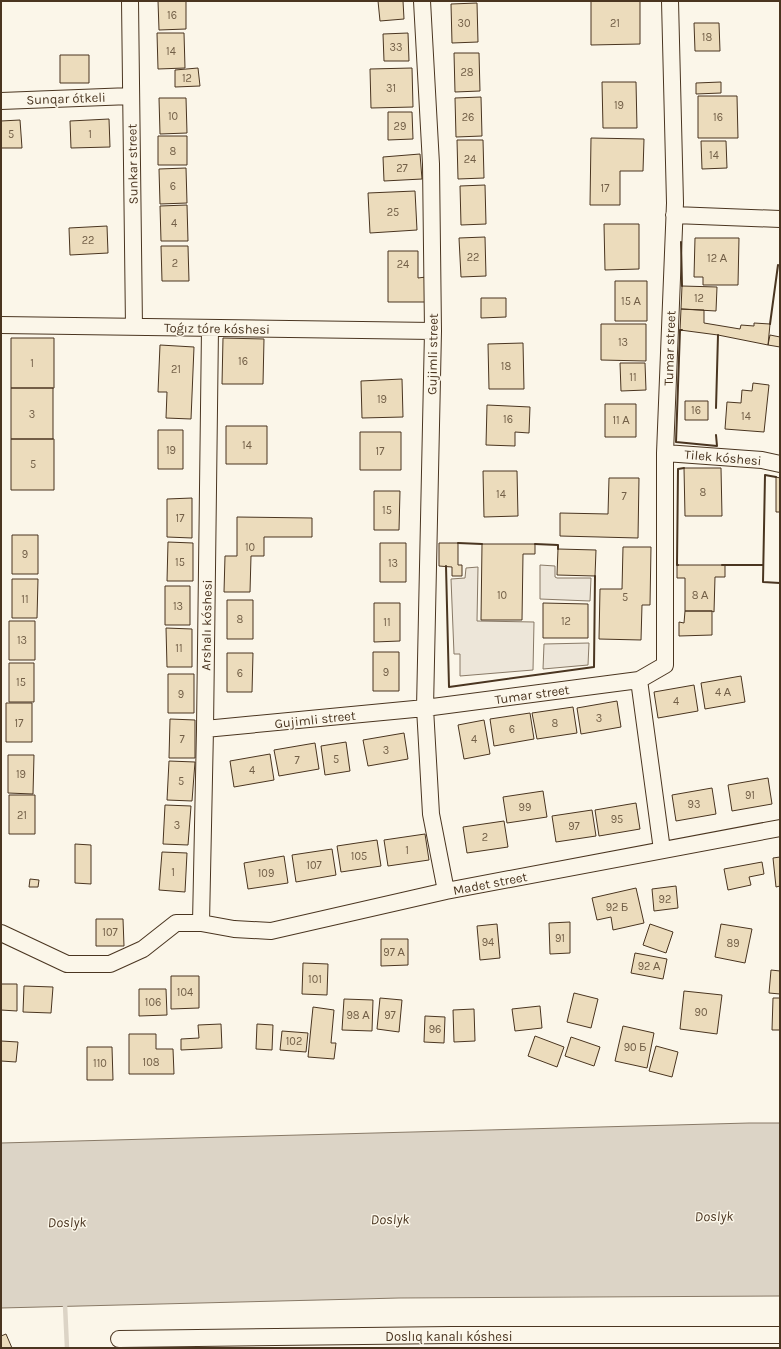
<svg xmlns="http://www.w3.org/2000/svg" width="781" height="1349" font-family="Karla,sans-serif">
<rect width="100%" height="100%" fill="#fbf6e9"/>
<path fill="#ede6d9" stroke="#887966" d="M540 565 555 566V577L557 578H591L590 601 540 599Z
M478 567 477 621 534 622 533 670 460 676V654H454L451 579 465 578 466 568Z
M589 643 588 665 543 669 544 644Z"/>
<path fill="#dcd4c6" stroke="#887966" d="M749 1123H780V1296L399 1298 1 1308V1143Z"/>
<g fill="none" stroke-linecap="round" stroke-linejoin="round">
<path stroke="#dcd4c6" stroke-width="4.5" d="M65 1305 67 1348"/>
</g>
<path fill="#ecdcbc" stroke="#4a3520" d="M158 1H186V29L159 30Z
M378 1H403L404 19 380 21Z
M591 1H640V44L591 45Z
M477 3 478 42 452 43 451 4Z
M694 23H719L720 51H695Z
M157 33H184L185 68 158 69Z
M408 33 409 61H384L383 34Z
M454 53H479L480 91 455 92Z
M60 55H89V83H60Z
M198 68 200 86 175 87V70Z
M412 68 413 107 371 108 370 69Z
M602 82H636L637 128H603Z
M721 82V93L696 94V83Z
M698 96H737L738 138H698Z
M481 97 482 136 456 137 455 98Z
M159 98H186L187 133 160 134Z
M388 112H412L413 139 388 140Z
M109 119 110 147 71 148 70 121Z
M20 120 22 148H1V121Z
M158 136H187V165H158Z
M591 138 644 139 643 171H620V205H590Z
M457 140H483L484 178 458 179Z
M701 141H726L727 168 702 169Z
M420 154 422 179 384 181 383 157Z
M186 168 187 203 160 204 159 169Z
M485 185 486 224 461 225 460 186Z
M415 191 417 230 370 233 368 193Z
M187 205 188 241H161L160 206Z
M604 224H639V269L605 270Z
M107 226 108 253 70 255 69 228Z
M485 237 486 276 461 277 459 238Z
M695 238H739L738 285H703V277H694Z
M161 246H188L189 281H162Z
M388 251H418V278L426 277V302H388Z
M615 281H647V321H615Z
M682 286 717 287 716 311 681 309Z
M481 298H506V317L481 318Z
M681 309 704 310V323L740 329 741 325 754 326V323L770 324 768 345 718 335 680 330Z
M601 324H646V361L601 360Z
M770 335 780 337V347L768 345Z
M11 338H54V388H11Z
M223 338 264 339 263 384H222Z
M523 343 524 389H489L488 344Z
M160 345 194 347 191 419 166 418 167 392H158Z
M620 363H645L646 390 621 391Z
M402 379 403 417 362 418 361 381Z
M753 383 769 385 764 432 725 429 727 402 741 403 742 390 752 391Z
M11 388H53V439H11Z
M685 401H708V420H685Z
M605 404H636V437H605Z
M487 405 530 407 529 433 515 432V446L486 445Z
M226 426H267V464H226Z
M158 430H183V469H158Z
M360 432H401V470H360Z
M11 439H54V490H11Z
M684 468H721L722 516H685Z
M483 471H517L518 516 484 517Z
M776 477 780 478V512H776Z
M609 478H639L638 538 560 536V513L608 514Z
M374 491H400L399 530H374Z
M192 498V538L167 537V499Z
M237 517 312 518V537H264V556H251L250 592H224L225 556H237Z
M12 535H38V574H12Z
M168 542 193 543V581H167Z
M380 543H406V582H380Z
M439 543H458V565H462V576H452V567L439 566Z
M482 544H535V554H523L522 620H481Z
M623 547H651L650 605H642L641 640 599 639 600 589H622Z
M558 549 596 550 595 576 557 575Z
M677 565H725V577H715L714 612 712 611H685V578H677Z
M12 579H38L37 618H12Z
M165 586H190V625H165Z
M227 600H253V639H227Z
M374 603H400V641L374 642Z
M543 603 588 604V638H543Z
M685 611H712V635L679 636V622L684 623Z
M9 621H35V660H9Z
M166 628 192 629V667H167Z
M373 652H399V691H373Z
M227 653H253L252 692H227Z
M9 663H34V702H9Z
M168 674H194V713H168Z
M741 676 745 702 705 709 701 683Z
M694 685 698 711 658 718 654 692Z
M617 701 621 727 581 734 577 708Z
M6 703H32V742H6Z
M573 707 577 733 537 739 532 713Z
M530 713 534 739 494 746 490 719Z
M170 719 195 720V758H169Z
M484 720 490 754 464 759 458 725Z
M404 733 408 759 368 766 363 740Z
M346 742 350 771 325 775 321 746Z
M315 743 319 769 279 776 274 750Z
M270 754 274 780 234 787 230 761Z
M8 755H34L33 794 8 793Z
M169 761 195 762 192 801 167 800Z
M768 778 772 804 732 811 728 785Z
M712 788 716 814 676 821 672 795Z
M543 791 547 817 507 823 503 797Z
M9 795H35V834H9Z
M636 803 640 829 599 836 595 810Z
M165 805 191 806 188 845 163 844Z
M592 810 596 836 556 842 552 816Z
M504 821 508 847 467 853 463 827Z
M425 834 429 860 388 866 384 840Z
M377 840 381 866 341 872 337 846Z
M75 844 91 845V884L75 883Z
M332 849 336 875 296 882 292 855Z
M162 852 187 853 185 892 159 890Z
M284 856 288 883 248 889 244 863Z
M780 857V886L776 887 773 858Z
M762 862 764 874 749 877 751 885 728 890 724 869Z
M30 879 39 880 38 887H29Z
M676 886 678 908 654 911 652 889Z
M636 888 644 923 613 930 611 917 597 920 592 898Z
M96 919H123L124 946H96Z
M570 922V953L550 954 549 923Z
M497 924 500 958 480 960 477 926Z
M650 924 673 932 666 953 643 945Z
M721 924 752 929 745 963 715 957Z
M381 939H408V965L381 966Z
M635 953 667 959 663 979 631 973Z
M303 963 328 964 327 995 302 994Z
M771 970 780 971V994L769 993Z
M171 976H199V1008L171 1009Z
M1 984H17V1011L1 1010Z
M24 986 53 987 51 1013 23 1012Z
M139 989H166L167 1015 139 1016Z
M684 991 722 995 717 1034 680 1029Z
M574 993 598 999 591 1028 567 1022Z
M380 998 402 1000 399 1032 377 1029Z
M773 998H780V1030H772Z
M344 999 373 1000 372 1031 342 1030Z
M540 1006 542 1028 515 1031 512 1009Z
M313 1007 334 1010 331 1043H336L334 1059 308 1057Z
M474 1009 475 1041 454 1042 453 1010Z
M425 1016 445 1017 444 1043 424 1042Z
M221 1024 222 1048 181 1050V1039L199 1038 198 1025Z
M257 1024 273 1025 272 1050 256 1049Z
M623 1026 654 1033 647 1068 615 1061Z
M282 1031 308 1033 306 1052 280 1050Z
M129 1034H156V1049H173L174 1074H129Z
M535 1036 564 1047 557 1067 528 1056Z
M571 1037 600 1047 594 1066 565 1056Z
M1 1041 18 1042 16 1062 1 1061Z
M656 1046 678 1052 672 1077 649 1071Z
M87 1047H112L113 1080H87Z
M6 1334 12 1348H1V1336Z"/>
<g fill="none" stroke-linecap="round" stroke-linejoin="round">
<g stroke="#4a3520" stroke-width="18">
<path id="minor" d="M130 1 134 327
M422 1 431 164 433 331 425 708 431 814 446 891
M1 101 131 96
M674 215 780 219
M1 325 433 331
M665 453 762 460 780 464
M639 680 662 850
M205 729 425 708 639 680 665 665V453L675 203 670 1
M201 923 205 729 210 328
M1 933 67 964H110L143 949 176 923H201L234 929 271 931 446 891 780 828
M119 1339 451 1335H780"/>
</g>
<use href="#minor" stroke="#fbf6e9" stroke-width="16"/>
<path stroke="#4a3520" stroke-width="2" d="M681 242 682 286
M770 324 778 265
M682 330H680L676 442 717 446 716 435
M716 408 718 335
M776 477 765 475 763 582 780 583
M458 543 482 544
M535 544 558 545V549
M678 565H677L678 469 684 468
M722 565H763
M446 566 449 687 594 667 595 576"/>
</g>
<g text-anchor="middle" stroke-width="3" stroke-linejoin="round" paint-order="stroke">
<g font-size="11" fill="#725f47">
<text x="172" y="19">16</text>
<text x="464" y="27">30</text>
<text x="615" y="27">21</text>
<text x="707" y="41">18</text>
<text x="396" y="51">33</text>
<text x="171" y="55">14</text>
<text x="467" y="76">28</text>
<text x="187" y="82">12</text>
<text x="391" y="92">31</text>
<text x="619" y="109">19</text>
<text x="173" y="120">10</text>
<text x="468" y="121">26</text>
<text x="718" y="121">16</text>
<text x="400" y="130">29</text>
<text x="11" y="138">5</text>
<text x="90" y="138">1</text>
<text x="173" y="155">8</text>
<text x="714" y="159">14</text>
<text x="470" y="163">24</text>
<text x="402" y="172">27</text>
<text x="173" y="190">6</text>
<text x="605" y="192">17</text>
<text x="393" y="216">25</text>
<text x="174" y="227">4</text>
<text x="88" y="244">22</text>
<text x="473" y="261">22</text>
<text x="717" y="262">12 А</text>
<text x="175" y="267">2</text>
<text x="403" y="268">24</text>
<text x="699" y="302">12</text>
<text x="631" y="305">15 А</text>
<text x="623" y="346">13</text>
<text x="243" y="365">16</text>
<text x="32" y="367">1</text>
<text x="506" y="370">18</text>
<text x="176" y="373">21</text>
<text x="633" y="381">11</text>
<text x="382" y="403">19</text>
<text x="696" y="414">16</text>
<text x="32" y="418">3</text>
<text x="746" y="420">14</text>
<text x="508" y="423">16</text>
<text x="621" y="424">11 А</text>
<text x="247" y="449">14</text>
<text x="171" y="454">19</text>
<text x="380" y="455">17</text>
<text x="33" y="468">5</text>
<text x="703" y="496">8</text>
<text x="501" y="498">14</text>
<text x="624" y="500">7</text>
<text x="387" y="514">15</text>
<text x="180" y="522">17</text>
<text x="250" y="551">10</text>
<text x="25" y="558">9</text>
<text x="180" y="566">15</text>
<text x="393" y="567">13</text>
<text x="502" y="599">10</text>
<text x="700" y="599">8 А</text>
<text x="625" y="601">5</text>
<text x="25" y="603">11</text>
<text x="178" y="610">13</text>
<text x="240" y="623">8</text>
<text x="566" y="625">12</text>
<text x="387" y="626">11</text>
<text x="22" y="644">13</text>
<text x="179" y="652">11</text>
<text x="386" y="676">9</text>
<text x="240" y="677">6</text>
<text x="21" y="686">15</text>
<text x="723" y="696">4 А</text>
<text x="181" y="698">9</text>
<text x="676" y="705">4</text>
<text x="599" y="722">3</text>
<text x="19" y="727">17</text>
<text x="555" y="727">8</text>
<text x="512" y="733">6</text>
<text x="182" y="743">7</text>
<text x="474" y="743">4</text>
<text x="386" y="754">3</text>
<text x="336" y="763">5</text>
<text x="297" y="764">7</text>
<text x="252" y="774">4</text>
<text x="21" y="778">19</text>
<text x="181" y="785">5</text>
<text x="750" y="799">91</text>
<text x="694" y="808">93</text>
<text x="525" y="811">99</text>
<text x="22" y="819">21</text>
<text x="617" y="823">95</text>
<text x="177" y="829">3</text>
<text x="574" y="830">97</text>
<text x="485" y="841">2</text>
<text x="407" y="854">1</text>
<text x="359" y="860">105</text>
<text x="314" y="869">107</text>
<text x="173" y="876">1</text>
<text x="266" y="877">109</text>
<text x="665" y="903">92</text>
<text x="617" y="911">92 Б</text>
<text x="110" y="936">107</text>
<text x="560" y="942">91</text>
<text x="488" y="946">94</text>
<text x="733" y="947">89</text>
<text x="394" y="956">97 А</text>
<text x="649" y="970">92 А</text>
<text x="315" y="983">101</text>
<text x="185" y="996">104</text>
<text x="153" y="1006">106</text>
<text x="701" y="1016">90</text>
<text x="358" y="1019">98 А</text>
<text x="390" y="1019">97</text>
<text x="435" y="1033">96</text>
<text x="294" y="1045">102</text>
<text x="635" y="1051">90 Б</text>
<text x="151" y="1066">108</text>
<text x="100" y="1067">110</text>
</g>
<g font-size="13" fill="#4a3520" stroke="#fbf6e9">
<text transform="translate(66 98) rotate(-2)" y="5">Sunqar ótkeli</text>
<text transform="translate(132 164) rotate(-91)" y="5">Sunkar street</text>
<text transform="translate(217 328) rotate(1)" y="5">Toǵız tóre kóshesi</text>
<text transform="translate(669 348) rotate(-88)" y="5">Tumar street</text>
<text transform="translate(432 354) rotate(-89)" y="5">Gujimli street</text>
<text transform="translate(723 457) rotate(5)" y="5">Tilek kóshesi</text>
<text transform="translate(206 625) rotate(-89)" y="5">Arshalı kóshesi</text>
<text transform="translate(532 694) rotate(-8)" y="5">Tumar street</text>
<text transform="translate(315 719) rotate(-6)" y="5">Gujimli street</text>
<text transform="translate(490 883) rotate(-11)" y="5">Madet street</text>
<text x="449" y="1341">Doslıq kanalı kóshesi</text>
</g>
<g font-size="14" font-style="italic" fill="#4a3520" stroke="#fbf6e9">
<text transform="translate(714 1216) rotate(-1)" y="5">Doslyk</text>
<text transform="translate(390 1219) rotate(-1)" y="5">Doslyk</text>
<text transform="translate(67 1222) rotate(-1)" y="5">Doslyk</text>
</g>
</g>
<rect width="781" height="1349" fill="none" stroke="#4a3520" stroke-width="4"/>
</svg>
